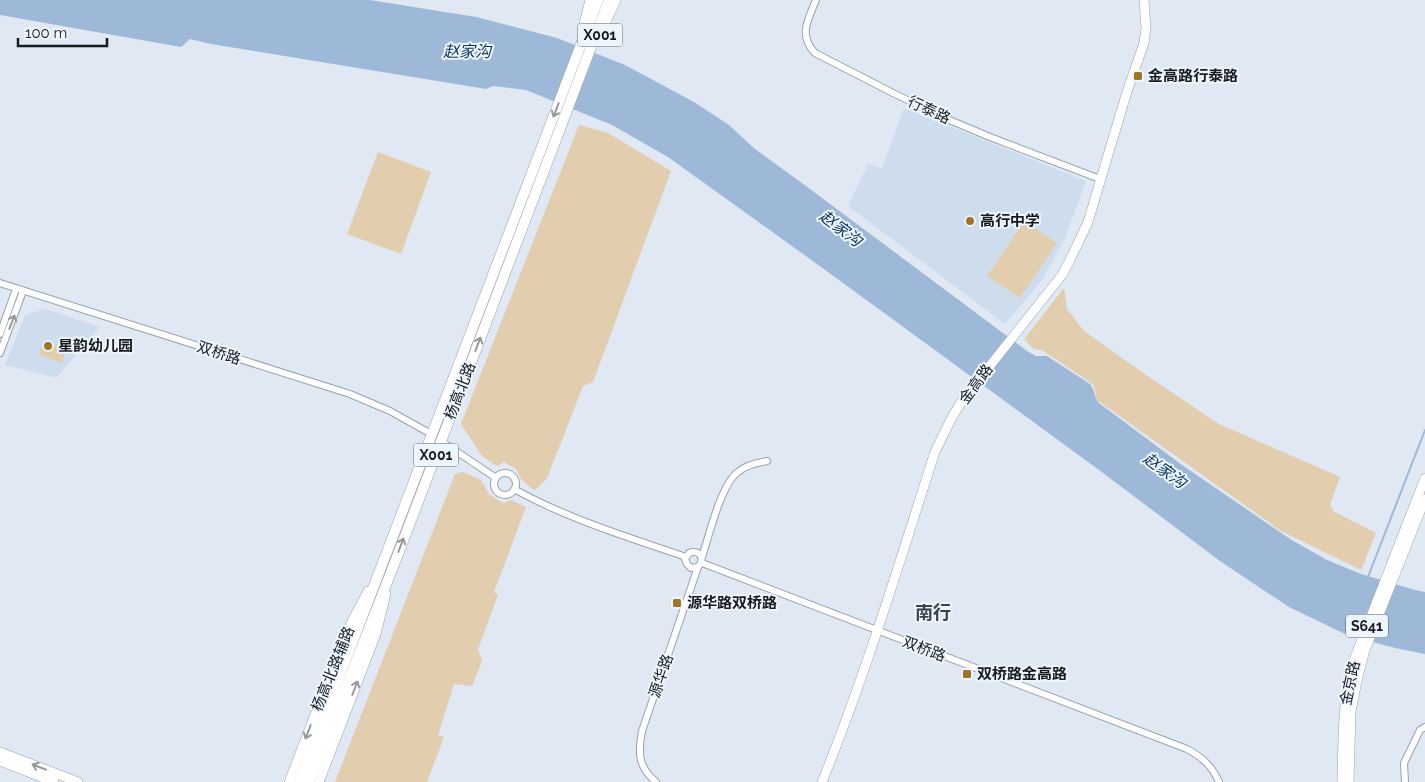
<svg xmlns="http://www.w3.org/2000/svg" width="1425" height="782" font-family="Raleway,'Noto Sans SC',sans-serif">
<rect width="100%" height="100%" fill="#dfe8f3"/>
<path fill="#cedded" d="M904 108 1086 181 1066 236 1043 279 1005 324 848 206 868 164 882 168Z
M45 309 100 327 56 378 5 365 25 315Z"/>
<path fill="#e2cdae" d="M579 125 608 133 671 171 593 382 583 386 547 478 535 490 531 488 521 479 516 469 504 462 497 466 482 456 461 424Z
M378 152 431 172 401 254 347 234Z
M1024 221 1057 243 1020 298 987 276Z
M1064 288 1067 309 1084 331 1149 377 1219 424 1340 477 1330 504 1333 511 1376 533 1361 570 1281 531 1097 400 1094 385 1042 350 1034 349 1024 339Z
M43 342 66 350 62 363 39 355Z
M463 472 481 480 489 494 503 503 511 500 526 507 494 592 498 595 478 649 482 661 472 686 454 684 438 735 444 737 427 782H335L455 474Z"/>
<path fill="#9eb9d7" d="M0 0H370L476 17 557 38 625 65 694 102 729 125 755 149 806 186 1027 351 1036 356H1047L1090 384C1095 390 1094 397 1099 403L1182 465 1290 539 1327 560 1361 574 1415 590 1425 592V654L1395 648 1347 635 1289 607 1220 561 1099 470 828 272 668 157 612 125 526 90 493 86 486 89 211 44 190 39 181 47 0 15Z"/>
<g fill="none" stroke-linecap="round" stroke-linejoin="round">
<path stroke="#9eb9d7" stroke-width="2" d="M1368 577 1425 430"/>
<g stroke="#99a2ac" stroke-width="8">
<path id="minor" d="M816 0C808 20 798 35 815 53L893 93 947 119 990 137 1100 179
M0 283 350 394 390 411 433 435
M0 334 16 289
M0 353 23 291
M441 441 496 478
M494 484a11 11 0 1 1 22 0a11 11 0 1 1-22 0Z
M514 489C568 519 628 537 686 557
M702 557C709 536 721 484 738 472 746 465 757 463 767 461
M702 563 1187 749C1202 757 1212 766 1219 782
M656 782C638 767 638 753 642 731L698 567C706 558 699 549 689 553L685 559 687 564 691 568 698 567
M1405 782 1404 763 1420 730 1425 727"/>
</g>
<g stroke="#99a2ac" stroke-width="10">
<path id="major" d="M582 31 590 0
M599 37 616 0
M0 752 78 782
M0 761 54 782
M289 782 349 627 368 591
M319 782 376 634 386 594
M822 782C866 674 899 563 935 452L952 417 962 401 1062 275 1069 262 1088 222 1126 95 1144 43 1146 28 1144 0
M1342 782C1343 740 1342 700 1354 660L1425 478
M1349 782 1351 711 1358 676 1365 650 1425 499"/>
</g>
<g stroke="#99a2ac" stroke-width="11">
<path id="highway" d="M299 782 598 0
M309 782 402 544 609 0"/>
</g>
<use href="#minor" stroke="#fff" stroke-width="6"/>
<use href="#major" stroke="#fff" stroke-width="9"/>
<use href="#highway" stroke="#fff" stroke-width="10"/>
</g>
<defs><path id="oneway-shaft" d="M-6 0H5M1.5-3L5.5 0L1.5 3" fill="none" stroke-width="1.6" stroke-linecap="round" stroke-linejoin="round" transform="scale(1.25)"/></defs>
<g stroke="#97989a">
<use href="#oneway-shaft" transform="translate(556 110) rotate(111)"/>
<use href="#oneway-shaft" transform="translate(12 322) rotate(-69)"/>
<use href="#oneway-shaft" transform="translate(478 344) rotate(-69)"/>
<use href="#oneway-shaft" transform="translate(401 545) rotate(-69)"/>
<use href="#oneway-shaft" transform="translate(355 688) rotate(-69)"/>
<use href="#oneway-shaft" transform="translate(308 732) rotate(111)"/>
<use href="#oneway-shaft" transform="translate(39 767) rotate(-159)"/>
</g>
<g fill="#a07425" stroke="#edf5fe" stroke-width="2">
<rect x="1133" y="71" width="10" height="10" rx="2.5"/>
<circle cx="970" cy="221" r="5"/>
<circle cx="48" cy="346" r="5"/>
<rect x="672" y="598" width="10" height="10" rx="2.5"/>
<rect x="962" y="669" width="10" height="10" rx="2.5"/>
</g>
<g text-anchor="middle" stroke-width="4" stroke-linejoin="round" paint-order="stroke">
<g fill="#edf5fe" stroke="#575c61" stroke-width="1">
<rect x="577.5" y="23.5" width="45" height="23" rx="4"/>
<rect x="413.5" y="443.5" width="45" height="23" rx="4"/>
<rect x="1346" y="614.5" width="42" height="23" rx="4"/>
</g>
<g font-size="14" font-weight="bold" fill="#171b1e">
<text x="600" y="40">X001</text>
<text x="436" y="460">X001</text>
<text x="1367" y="631">S641</text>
</g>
<g font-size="15" font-weight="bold" fill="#171b1e" stroke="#edf5fe" text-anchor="start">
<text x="1148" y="81">金高路行泰路</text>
<text x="980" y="226">高行中学</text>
<text x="58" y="351">星韵幼儿园</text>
<text x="687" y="608">源华路双桥路</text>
<text x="977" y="679">双桥路金高路</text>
</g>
<g font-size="15" fill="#171b1e" stroke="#edf5fe">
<text transform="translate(929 110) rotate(25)" y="5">行泰路</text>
<text transform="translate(219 353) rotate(18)" y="5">双桥路</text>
<text transform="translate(976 384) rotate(-53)" y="5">金高路</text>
<text transform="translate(460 391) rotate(-69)" y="5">杨高北路</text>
<text transform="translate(924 649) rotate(21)" y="5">双桥路</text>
<text transform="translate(333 669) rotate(-68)" y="5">杨高北路辅路</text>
<text transform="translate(661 676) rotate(-71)" y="5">源华路</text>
<text transform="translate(1350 683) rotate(-78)" y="5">金京路</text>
</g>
<g font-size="16" font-style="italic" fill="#0a3259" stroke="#edf5fe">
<text x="467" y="57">赵家沟</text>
<text transform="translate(841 228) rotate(37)" y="6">赵家沟</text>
<text transform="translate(1165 470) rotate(36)" y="6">赵家沟</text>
</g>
<g font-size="18" font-weight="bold" fill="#3a424a" stroke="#edf5fe">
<text x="933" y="619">南行</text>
</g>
</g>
<path d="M18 38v8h89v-8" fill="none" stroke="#171b1e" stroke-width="2.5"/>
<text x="25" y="38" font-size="15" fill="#171b1e" stroke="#edf5fe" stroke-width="4" paint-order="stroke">100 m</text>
</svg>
